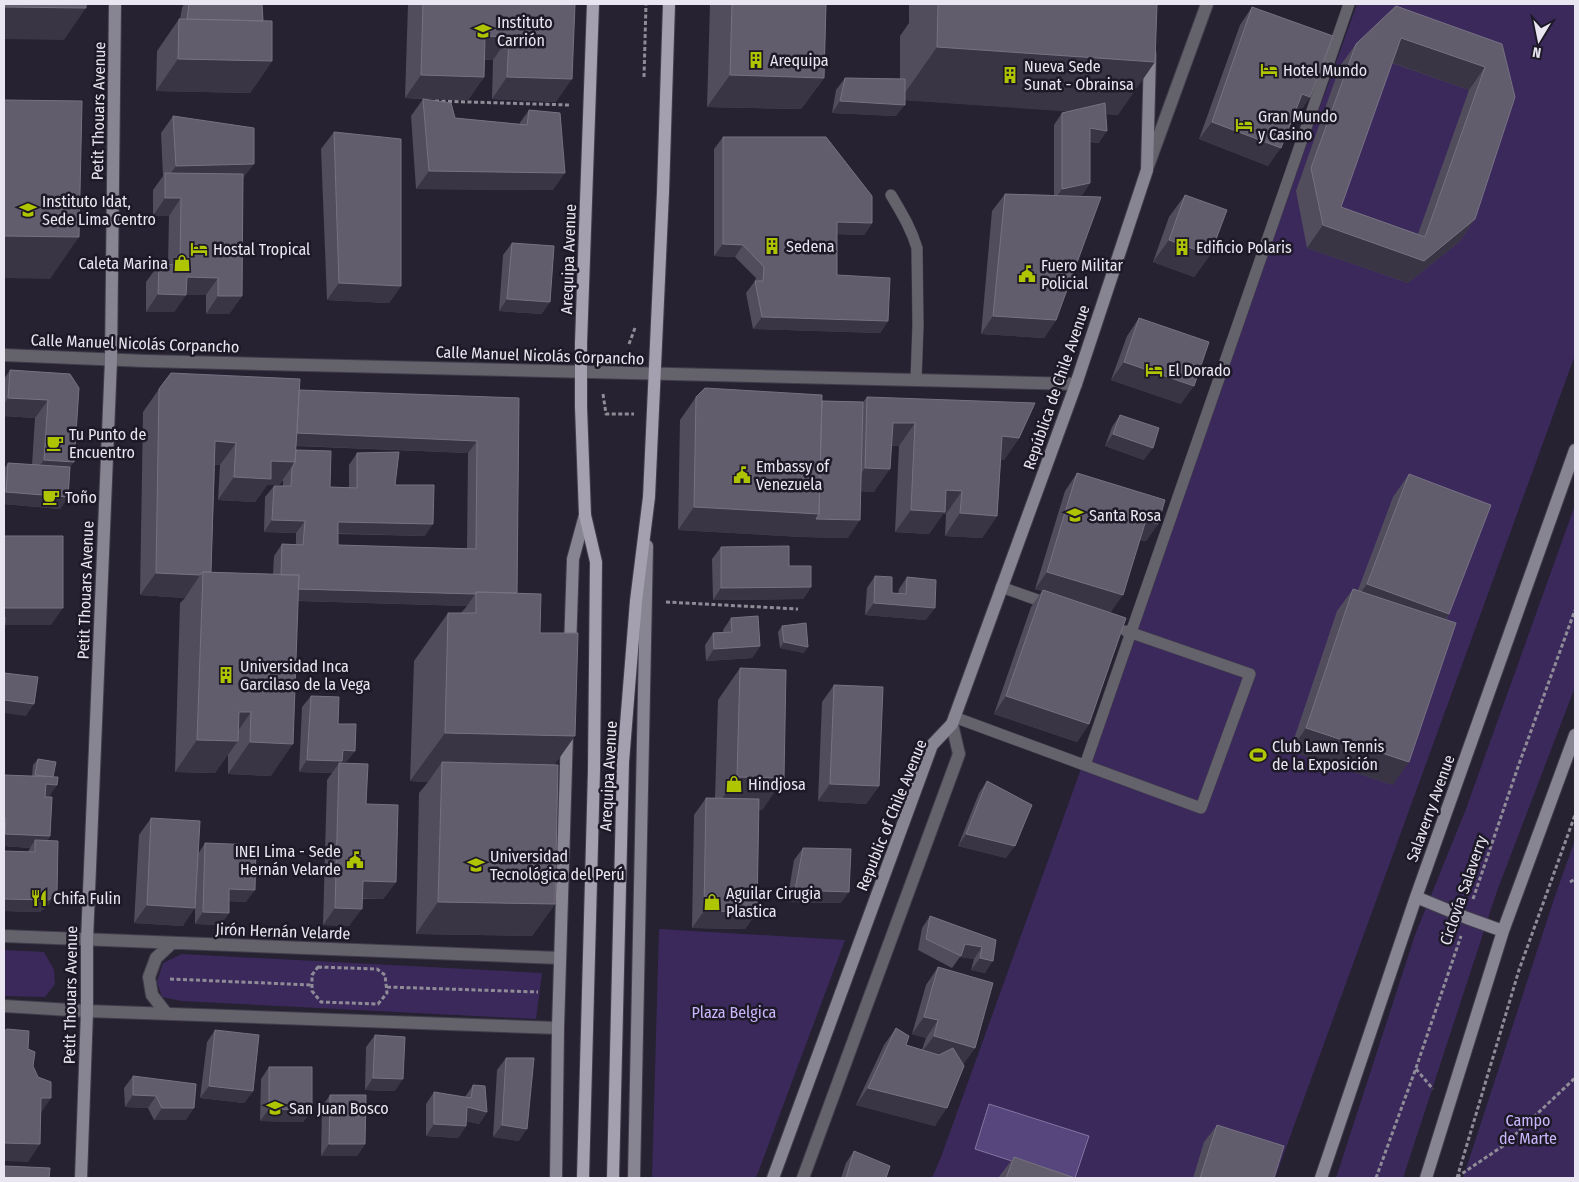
<svg xmlns="http://www.w3.org/2000/svg" width="1579" height="1182" font-family="'Fira Sans Condensed',sans-serif">
<rect width="100%" height="100%" fill="#262231"/>
<path fill="#3b295c" d="M1357 4H1575V355L1275 1178H932L941 1157Z
M1575 505V687L1497 891 1403 1178H1336L1415 935 1466 809Z
M1575 840V1178H1463L1555 896Z
M659 929 845 940 756 1178H652Z
M4 950 44 952 54 970 55 984 45 997 4 996Z
M182 954 542 973 536 1019 181 1001 162 997 157 982 163 963Z"/>
<path fill="#57457e" stroke="#8375a0" d="M989 1104 1089 1136 1075 1178H1064L975 1149Z"/>
<g fill="none" stroke-linecap="round" stroke-linejoin="round">
<g stroke="#413d4c" stroke-width="12">
<path id="service" d="M891 195C901 212 911 228 917 248L918 325 916 380
M1001 587 1049 604
M954 717 1201 808 1250 674 1126 631
M1085 765 1349 4"/>
</g>
<g stroke="#413d4c" stroke-width="14">
<path id="minor" d="M4 355 146 361 1076 384
M4 936 560 958
M4 1006 87 1011 558 1028
M166 1013 152 995 149 977 156 958 172 943"/>
</g>
<g stroke="#413d4c" stroke-width="14">
<path id="tertiary" d="M1148 166 1207 4
M803 1178 959 754 952 724"/>
</g>
<g stroke="#413d4c" stroke-width="14">
<path id="secondary" d="M570 648 573 559 585 515
M1416 897 1467 918 1503 931
M81 1178 87 1011V940L111 360 115 4
M556 1178 558 1028 567 733
M634 1178 647 546
M773 1178 932 745 952 724 1076 384 1147 170 1150 54
M1321 1178 1416 897 1575 450
M1426 1178 1503 931 1575 735"/>
</g>
<g stroke="#413d4c" stroke-width="14">
<path id="primary" d="M583 1178 594 770 596 562 585 515 581 407V343L593 4
M613 1178 623 762 636 601 649 497 663 192 669 4"/>
</g>
<path stroke="#8f8c98" stroke-width="3" stroke-dasharray="4 2.5" stroke-linecap="butt" d="M644 77 646 4
M435 101 569 105
M629 344 635 328
M603 394 606 414H634
M666 602 798 609
M1570 882 1575 879
M1473 899 1519 764 1575 610
M318 967 377 969 385 975 387 993 378 1004 321 1002 312 991V975Z
M170 979 312 985
M387 987 538 992
M1416 1069 1433 1089
M1457 1177 1503 1146 1575 1078
M1376 1178 1416 1068 1461 936
M1457 1178 1519 970 1575 815"/>
<use href="#service" stroke="#64626a" stroke-width="11"/>
<use href="#minor" stroke="#64626a" stroke-width="12"/>
<use href="#tertiary" stroke="#64626a" stroke-width="12"/>
<use href="#secondary" stroke="#888592" stroke-width="12"/>
<use href="#primary" stroke="#a4a0b0" stroke-width="12"/>
</g>
<path fill="#514d5d" fill-rule="evenodd" d="M184 4H262L263 21 272 61 250 93 156 91 157 51 179 19H180L182 8Z
M408 4H575L556 102 492 99 493 60H484V77L468 100 423 99 455 118 519 124 529 110 553 190 416 189 411 116 423 99 405 98Z
M710 4H826L824 78 801 109 707 107Z
M909 4H1157L1118 115 1106 114 1099 143 1090 142V183L1082 195 1077 196 1056 320 1044 338 981 334 992 211 1005 194 1054 195V125L1062 113 1070 111 905 100 896 116 832 113 836 90 845 78 900 79V36L909 23Z
M1252 7 1310 97 1298 115 1294 113 1268 166 1199 139 1240 25Z
M1356 44H1502L1475 219 1459 242 1408 283 1307 248 1296 191 1340 66ZM1392 63 1469 90 1418 234 1341 207Z
M173 116 243 179 242 296 229 314H206V295H186L174 312H146V282L159 264 168 265 169 216H153V190L163 176 161 133Z
M334 132 401 286 389 303 327 300 321 149Z
M723 137 872 223 864 235 837 234V275L888 321 880 333 753 329 746 293 755 281 756 278 735 257 714 256V149Z
M1185 195 1210 255 1194 277 1153 262 1169 217Z
M512 243 542 314 499 311 503 255Z
M1139 318 1181 404 1111 380 1127 336Z
M10 370 70 374V467L68 497 60 509 4 504V469L8 463 32 465 35 418 4 416V379Z
M159 389 299 390 519 398 517 593 540 633 555 764V904L532 936 416 934 419 793 428 782 410 781 414 661 448 613H461L467 606 298 601 271 776 228 774V754L215 773 175 772 180 603 185 598 140 595 143 412ZM296 446 468 453 467 549 338 545V534L425 536 395 485 357 453 349 465V487H330L296 450ZM215 465H220L218 500 255 502 267 485H279L283 480V486H274L265 497 264 532 296 533V544H282L274 556 273 574 211 572Z
M696 397 863 402 867 397 1019 438 1004 460H1001L997 516 982 538 945 536 946 514H943L929 534 895 532 899 446H891L874 492 861 491 848 538 803 537 678 530 680 420Z
M1120 415 1144 460 1105 446 1112 427Z
M1077 473 1158 524 1146 541 1140 540 1111 612 1088 605 1089 724 1077 742 994 714 1031 607 1042 591 1035 589 1065 491Z
M1409 474 1449 614 1446 620 1393 785 1290 751 1337 611 1353 589 1358 590 1393 497Z
M721 547 789 566 811 587 803 599 713 600 712 559Z
M875 576 892 593 898 594 899 589 907 577 926 620 865 615 867 588Z
M731 618 760 646 752 658 706 661 705 645 713 633 723 632V630Z
M782 626 804 653 780 648 778 632Z
M740 668 784 778 762 810H758L757 912 745 929 692 928 694 815 706 798H715L718 700Z
M834 685 879 786 866 804 818 801 822 702Z
M311 696 338 724 355 751 346 762H342L341 763 366 804 396 882 383 899H362L349 926 323 925 327 780 332 773 299 772 302 707Z
M38 759 49 797H45L50 836 47 841 49 904 40 912 4 911V851L28 852 30 848 4 846V775L32 776 33 765Z
M987 781 1006 858 958 846 979 793Z
M151 818 198 854 205 843 246 902 229 901V913L220 925 195 924V896L183 926 134 923 139 835Z
M803 848 841 903 787 902 794 860Z
M930 916 996 940 985 973 971 970 974 959 960 957 952 968 918 950 922 928Z
M938 967 975 1048 963 1064 935 1126 856 1105 884 1045 896 1028 906 1045 922 1050 926 1038 912 1034 926 985Z
M215 1030 253 1091 244 1103 200 1098 207 1042Z
M375 1035 395 1091 365 1090 366 1047Z
M506 1058 519 1141 493 1137 497 1070Z
M269 1067 312 1110 303 1122 260 1121 261 1079Z
M133 1076 186 1120H154L148 1108 125 1107 124 1088Z
M473 1085 487 1112 479 1124 466 1121V1126L458 1138 426 1136V1104L434 1092 465 1097Z
M330 1095 365 1144 357 1156H321L322 1107Z
M1217 1125 1274 1178H1193L1204 1142Z
M854 1151 886 1178H841L846 1163Z
M1014 1157 1075 1178H998Z"/>
<path fill="#393545" d="M4 7 86 8 64 40 4 39Z
M485 36 509 37 493 60 469 59Z
M1401 38 1485 67 1469 90 1385 60Z
M937 47 1155 62 1118 115 900 100Z
M178 59 272 61 250 93 156 91Z
M421 75 484 77 468 100 405 98Z
M730 75 824 78 801 109 707 107Z
M507 77 572 79 556 102 492 99Z
M1302 94 1310 97 1298 115 1289 112Z
M840 101 905 105 896 116 832 113Z
M1212 122 1281 148 1268 166 1199 139Z
M1090 128 1107 131 1099 143 1081 140Z
M254 164 241 181H165L176 166Z
M429 171 565 173 553 190 416 189Z
M1090 183 1082 195 1054 201 1062 189Z
M165 198H181L169 216H153Z
M1475 219 1459 242 1408 283 1307 248 1323 225 1424 261Z
M837 222 872 223 864 235 829 234Z
M4 236 79 237 50 279 4 278Z
M1169 240 1210 255 1194 277 1153 262Z
M723 244 743 245 735 257 714 256Z
M187 277 218 278 206 295H186L174 312H146L158 294Z
M339 283 401 286 389 303 327 300Z
M218 296H242L229 314H206Z
M507 299 550 302 542 314 499 311Z
M993 316 1056 320 1044 338 981 334Z
M762 317 888 321 880 333 753 329Z
M1124 362 1194 386 1181 404 1111 380Z
M8 398 48 400 35 418 4 416V404Z
M893 423H915L899 446 877 445Z
M290 433 477 441 468 453 281 445Z
M1113 434 1153 448 1144 460 1105 446Z
M1002 436 1019 438 1004 460 986 459Z
M215 441 236 443 220 465 200 464Z
M44 460 74 462 62 479 31 477Z
M271 461 295 462 279 485H267L255 502 218 500 234 477Z
M865 468 890 469 874 492 849 491Z
M946 490 962 491 946 514H943L929 534 895 532 911 510Z
M6 492 68 497 60 509 4 504V495Z
M694 507 819 514 860 520 848 538 803 537 678 530Z
M960 513 997 516 982 538 945 536Z
M272 520 305 521 296 533 264 532Z
M1146 520 1158 524 1146 541 1134 538Z
M338 522 433 524 425 536 330 533Z
M1047 572 1123 595 1111 612 1035 589Z
M156 573 200 575 185 598 140 595Z
M1367 584 1449 614 1434 637 1351 606Z
M811 587 803 599 713 600 721 588Z
M280 589 475 594 467 606 271 600Z
M874 603 935 608 926 620 865 615Z
M4 608H63L51 625H4Z
M784 642 808 647 804 653 780 648Z
M760 646 752 658 706 661 714 649Z
M1006 696 1089 724 1077 742 994 714Z
M4 700 34 704 26 716 4 713Z
M239 712H251L231 741H238L215 773 175 772 197 740Z
M1306 728 1409 762 1393 785 1290 751Z
M445 733 575 736 541 784 442 762 428 782 410 781Z
M250 742 293 744 271 776 228 774Z
M343 750 355 751 346 762H342L339 765V763L332 773 299 772 307 760Z
M737 777 784 778 762 810 715 809Z
M46 784 57 785 49 797 37 796Z
M830 784 879 786 866 804 818 801Z
M5 834 50 836 42 848 35 840 30 848 4 846V836Z
M966 834 1015 846 1006 858 958 846Z
M363 881 396 882 383 899 351 898Z
M229 889 255 890 246 902 221 901Z
M795 890 849 892 841 903 787 902Z
M57 892 49 904 40 912 4 911V899Z
M438 902 555 904 532 936 416 934Z
M147 905 195 908 183 926 134 923Z
M335 908 362 909 349 926 323 925Z
M704 911 757 912 745 929 692 928Z
M203 912 229 913 220 925 195 924Z
M965 944 982 947 974 959 960 957Z
M980 958 993 961 985 973 971 970Z
M924 1017 938 1020 926 1038 912 1034Z
M934 1036 975 1048 963 1065 921 1053Z
M373 1078 403 1079 395 1091 365 1090Z
M209 1086 253 1091 244 1103 200 1098Z
M868 1088 947 1108 935 1126 856 1105Z
M133 1095 156 1096 148 1108 125 1107Z
M41 1098H51L39 1116Z
M467 1107 487 1112 479 1124 458 1119Z
M162 1108H194L186 1120H154Z
M269 1109 312 1110 303 1122 260 1121Z
M434 1124 466 1126 458 1138 426 1136Z
M502 1125 527 1129 519 1141 493 1137Z
M4 1143 40 1144 28 1162 4 1161Z
M329 1144H365L357 1156H321Z"/>
<path fill="#625d6d" stroke="#777282" fill-rule="evenodd" d="M4 4H86V8L4 7Z
M189 4H262L263 21 187 19Z
M423 4H575L572 79 507 77 509 37 485 36 484 77 421 75Z
M732 4H826L824 78 730 75Z
M938 4H1157L1155 62 937 47Z
M1396 6 1502 44 1515 97 1475 219 1424 261 1323 225 1311 168 1356 44ZM1401 38 1485 67 1425 237 1341 207Z
M1252 7 1333 36 1310 97 1302 94 1281 148 1212 122Z
M179 19 272 21V61L178 59Z
M845 78 905 79V105L840 101Z
M423 99 451 103 455 118 527 125 529 110 560 113 565 173 429 171Z
M4 100 82 101 79 237 4 236Z
M1105 103 1107 131 1090 128V183L1062 189V113Z
M173 116 254 128V164L176 166Z
M334 132 401 139V286L339 283Z
M723 137H826L872 196V223L837 222V275L890 278 888 321 762 317 755 281H763L764 267 743 245 723 244Z
M165 173 243 174 242 296H218V278L187 277 186 295 158 294 159 264 180 265 181 198H165Z
M1005 194 1101 197 1056 320 993 316Z
M1185 195 1227 210 1210 255 1169 240Z
M512 243 554 246 550 302 507 299Z
M1139 318 1209 342 1194 386 1124 362Z
M10 370 70 374 79 388 74 462 44 460 48 400 8 398Z
M171 373 300 379 295 462 271 461V479L234 477 236 443 215 441 211 572H203L200 575 156 573 159 389Z
M705 388 822 395 819 514 694 507 696 397Z
M299 390 519 398 517 593 476 592 475 594 298 589 299 575H281L282 544 303 545 305 521 272 520 274 486H291L292 468 295 462 296 450 331 451 330 487 357 488V453L399 452 395 485H434L433 524 338 522V545L476 549 477 441 297 433Z
M867 397 1035 403 1019 438 1002 436 997 516 960 513 962 491 946 490 945 512 911 510 915 423H893L890 469 865 468Z
M822 401 863 402 860 520 816 519 819 514Z
M1120 415 1159 428 1153 448 1113 434Z
M8 463 70 467 68 497 6 492Z
M1077 473 1165 500 1158 524 1146 520 1123 595 1047 572Z
M1409 474 1491 505 1449 614 1367 584Z
M4 536H63V608H4Z
M789 546V566H811V587L721 588V547Z
M203 572 299 575 293 744 250 742 251 712H239L238 741 197 740Z
M875 576 892 577V593L906 594 907 577 936 580 935 608 874 603Z
M1353 589 1456 623 1409 762 1306 728Z
M1043 590 1126 618 1089 724 1006 696Z
M476 592 541 594 540 633H578L575 736 445 733 448 613H476Z
M758 616 760 646 714 649 713 633 732 632 731 618Z
M4 617H5L4 639Z
M806 623 808 647 784 642 782 626Z
M740 668 786 670 784 778 737 777Z
M4 673 38 677 34 704 4 700Z
M834 685 883 687 879 786 830 784Z
M311 696 339 697 338 724H356L355 751 343 750 342 761 307 760Z
M38 759 56 762 53 777 35 775Z
M442 762 558 765 555 904 438 902Z
M339 763 368 764 366 804 398 805 396 882 363 881 362 909 335 908Z
M4 775 58 777 57 785 46 784 45 797H52L50 836 5 834 6 818H4Z
M987 781 1032 805 1015 846 966 834Z
M706 798 759 799 757 912 704 911Z
M151 818 200 821 195 908 147 905Z
M35 840 58 841 57 892 49 900 4 899V851L35 852Z
M205 843 256 845 255 890 229 889V913L203 912Z
M803 848 851 849 849 892 795 890Z
M930 916 996 940 993 961 980 958 982 947 965 944 961 956 926 939Z
M938 967 993 983 975 1048 934 1036 938 1020 924 1017Z
M896 1028 909 1036 906 1045 939 1055 953 1048 964 1066 947 1108 868 1088Z
M7 1029 29 1031 28 1049 35 1052 33 1066 38 1077 51 1082V1098H41L40 1144 4 1143V1031Z
M215 1030 259 1035 253 1091 209 1086Z
M375 1035 405 1037 403 1079 373 1078Z
M506 1058H534L527 1129 502 1125Z
M269 1067H312V1110L269 1109Z
M133 1076 196 1084 194 1108H162L156 1096 133 1095Z
M473 1085 485 1086 487 1112 467 1107 466 1126 434 1124V1092L471 1098Z
M330 1095H366L365 1144H329Z
M1217 1125 1284 1146 1274 1178H1200Z
M854 1151 890 1166 886 1178H846Z
M1014 1157 1075 1178H1006Z
M4 1166 50 1168 49 1178H4Z"/>
<defs>
<g id="university-bare" transform="scale(1.35)"><path d="M0-5L7-2L0 1L-7-2ZM-4 1L0 2.5L4 1V4Q0 6-4 4Z" fill="#b0c502" stroke="#1d1927" stroke-width="2.5" paint-order="stroke"/></g>
<g id="building-bare" transform="scale(1.35)"><path d="M-4-6H4V6H1V3H-1V6H-4ZM-2.5-4.3h1.7v1.8h-1.7ZM.8-4.3h1.7v1.8H.8ZM-2.5-1h1.7V.8h-1.7ZM.8-1h1.7V.8H.8Z" fill="#b0c502" stroke="#1d1927" stroke-width="2.5" paint-order="stroke"/></g>
<g id="hotel-bare" transform="scale(1.35)"><path d="M-6-4.5h1.5V1H6V5H4.5V3h-9V5H-6ZM-4 0a1.8 1.8 0 1 1 3.6 0ZM.5 0V-2.5h3Q6-2.5 6 0Z" fill="#b0c502" stroke="#1d1927" stroke-width="2.5" paint-order="stroke"/></g>
<g id="school-bare" transform="scale(1.35)"><path d="M0-5L7-2L0 1L-7-2ZM-4 1L0 2.5L4 1V4Q0 6-4 4Z" fill="#b0c502" stroke="#1d1927" stroke-width="2.5" paint-order="stroke"/></g>
<g id="shop-bare" transform="scale(1.35)"><path d="M-5-2.5h2.3a2.7 3.5 0 0 1 5.4 0H5L5.5 6h-11ZM-1.5-2.5h3a1.5 2.3 0 0 0-3 0Z" fill="#b0c502" stroke="#1d1927" stroke-width="2.5" paint-order="stroke"/></g>
<g id="civic-bare" transform="scale(1.35)"><path d="M-.6-6.5H3V-4.5H.6V-3L4-1V1h2V6H-6V1h2V-1L-.6-3ZM-1.2 2.5V6h2.4V2.5Z" fill="#b0c502" stroke="#1d1927" stroke-width="2.5" paint-order="stroke"/></g>
<g id="cafe-bare" transform="scale(1.35)"><path d="M-5.5-4.5H6V0H3Q3 3.5 0 3.5H-2.5Q-5.5 3.5-5.5 0ZM3-3.2v2h1.7v-2ZM-6 4.5H4V6H-6Z" fill="#b0c502" stroke="#1d1927" stroke-width="2.5" paint-order="stroke"/></g>
<g id="stadium-bare" transform="scale(1.35)"><path d="M0-5a6.5 5 0 1 0 0 10a6.5 5 0 1 0 0-10ZM-3.5-1.8h7v3.6h-7Z" fill="#b0c502" stroke="#1d1927" stroke-width="2.5" paint-order="stroke"/></g>
<g id="restaurant-bare" transform="scale(1.35)"><path d="M-5-6h1v4h1v-4h1v4h1v-4h1v5L-1.5 .5V6h-2V.5L-5-1ZM5-6V6H3V1.5H1.5Q1.5-4 5-6Z" fill="#b0c502" stroke="#1d1927" stroke-width="2.5" paint-order="stroke"/></g>
</defs>
<g fill-rule="evenodd">
<use href="#university-bare" x="483" y="31"/>
<use href="#building-bare" x="756" y="60"/>
<use href="#hotel-bare" x="1269" y="70"/>
<use href="#building-bare" x="1010" y="75"/>
<use href="#hotel-bare" x="1244" y="125"/>
<use href="#school-bare" x="28" y="210"/>
<use href="#building-bare" x="772" y="246"/>
<use href="#building-bare" x="1182" y="247"/>
<use href="#hotel-bare" x="199" y="249"/>
<use href="#shop-bare" x="182" y="263"/>
<use href="#civic-bare" x="1027" y="274"/>
<use href="#hotel-bare" x="1154" y="370"/>
<use href="#cafe-bare" x="55" y="443"/>
<use href="#civic-bare" x="742" y="475"/>
<use href="#cafe-bare" x="51" y="497"/>
<use href="#school-bare" x="1075" y="515"/>
<use href="#building-bare" x="226" y="675"/>
<use href="#stadium-bare" x="1258" y="755"/>
<use href="#shop-bare" x="734" y="784"/>
<use href="#civic-bare" x="355" y="860"/>
<use href="#university-bare" x="476" y="865"/>
<use href="#restaurant-bare" x="39" y="898"/>
<use href="#shop-bare" x="712" y="902"/>
<use href="#school-bare" x="275" y="1108"/>
</g>
<g text-anchor="middle" stroke-width="5" stroke-linejoin="round" paint-order="stroke">
<g font-size="16" fill="#e9e6f1" stroke="#1d1927" text-anchor="start">
<text x="497" y="28">Instituto<tspan x="497" dy="18">Carrión</tspan></text>
<text x="770" y="66">Arequipa</text>
<text x="1024" y="72">Nueva Sede<tspan x="1024" dy="18">Sunat - Obrainsa</tspan></text>
<text x="1283" y="76">Hotel Mundo</text>
<text x="1258" y="122">Gran Mundo<tspan x="1258" dy="18">y Casino</tspan></text>
<text x="42" y="207">Instituto Idat,<tspan x="42" dy="18">Sede Lima Centro</tspan></text>
<text x="786" y="252">Sedena</text>
<text x="1196" y="253">Edificio Polaris</text>
<text x="213" y="255">Hostal Tropical</text>
<text x="168" y="269" text-anchor="end">Caleta Marina</text>
<text x="1041" y="271">Fuero Militar<tspan x="1041" dy="18">Policial</tspan></text>
<text x="1168" y="376">El Dorado</text>
<text x="69" y="440">Tu Punto de<tspan x="69" dy="18">Encuentro</tspan></text>
<text x="756" y="472">Embassy of<tspan x="756" dy="18">Venezuela</tspan></text>
<text x="65" y="503">Toño</text>
<text x="1089" y="521">Santa Rosa</text>
<text x="240" y="672">Universidad Inca<tspan x="240" dy="18">Garcilaso de la Vega</tspan></text>
<text x="1272" y="752">Club Lawn Tennis<tspan x="1272" dy="18">de la Exposición</tspan></text>
<text x="748" y="790">Hindjosa</text>
<text x="341" y="857" text-anchor="end">INEI Lima - Sede<tspan x="341" dy="18">Hernán Velarde</tspan></text>
<text x="490" y="862">Universidad<tspan x="490" dy="18">Tecnológica del Perú</tspan></text>
<text x="726" y="899">Aguilar Cirugia<tspan x="726" dy="18">Plastica</tspan></text>
<text x="53" y="904">Chifa Fulin</text>
<text x="289" y="1114">San Juan Bosco</text>
</g>
<g font-size="16" fill="#e9e6f1" stroke="#1d1927">
<text transform="translate(98 111) rotate(-89)" y="6">Petit Thouars Avenue</text>
<text transform="translate(568 259) rotate(-88)" y="6">Arequipa Avenue</text>
<text transform="translate(135 343) rotate(2)" y="6">Calle Manuel Nicolás Corpancho</text>
<text transform="translate(540 355) rotate(2)" y="6">Calle Manuel Nicolás Corpancho</text>
<text transform="translate(1056 387) rotate(-71)" y="6">República de Chile Avenue</text>
<text transform="translate(85 590) rotate(-88)" y="6">Petit Thouars Avenue</text>
<text transform="translate(608 776) rotate(-87)" y="6">Arequipa Avenue</text>
<text transform="translate(1430 808) rotate(-70)" y="6">Salaverry Avenue</text>
<text transform="translate(891 815) rotate(-68)" y="6">Republic of Chile Avenue</text>
<text transform="translate(1463 890) rotate(-71)" y="6">Ciclovía Salaverry</text>
<text transform="translate(283 931) rotate(2)" y="6">Jirón Hernán Velarde</text>
<text transform="translate(70 995) rotate(-89)" y="6">Petit Thouars Avenue</text>
</g>
<g font-size="16" fill="#cab6fc" stroke="#1d1927">
<text x="734" y="1018">Plaza Belgica</text>
<text x="1528" y="1126">Campo<tspan x="1528" dy="18">de Marte</tspan></text>
</g>
</g>
<rect width="1579" height="1182" fill="none" stroke="#e9e6f1" stroke-width="10"/>
<g transform="translate(1539 40) rotate(190)" stroke="#1d1927" stroke-width="4" paint-order="stroke">
<path d="M0-4L9 19L0 12L-9 19Z" fill="#e9e6f1"/>
<text y="-8" font-size="14" font-weight="bold" text-anchor="middle" fill="#e9e6f1">N</text>
</g>
</svg>
